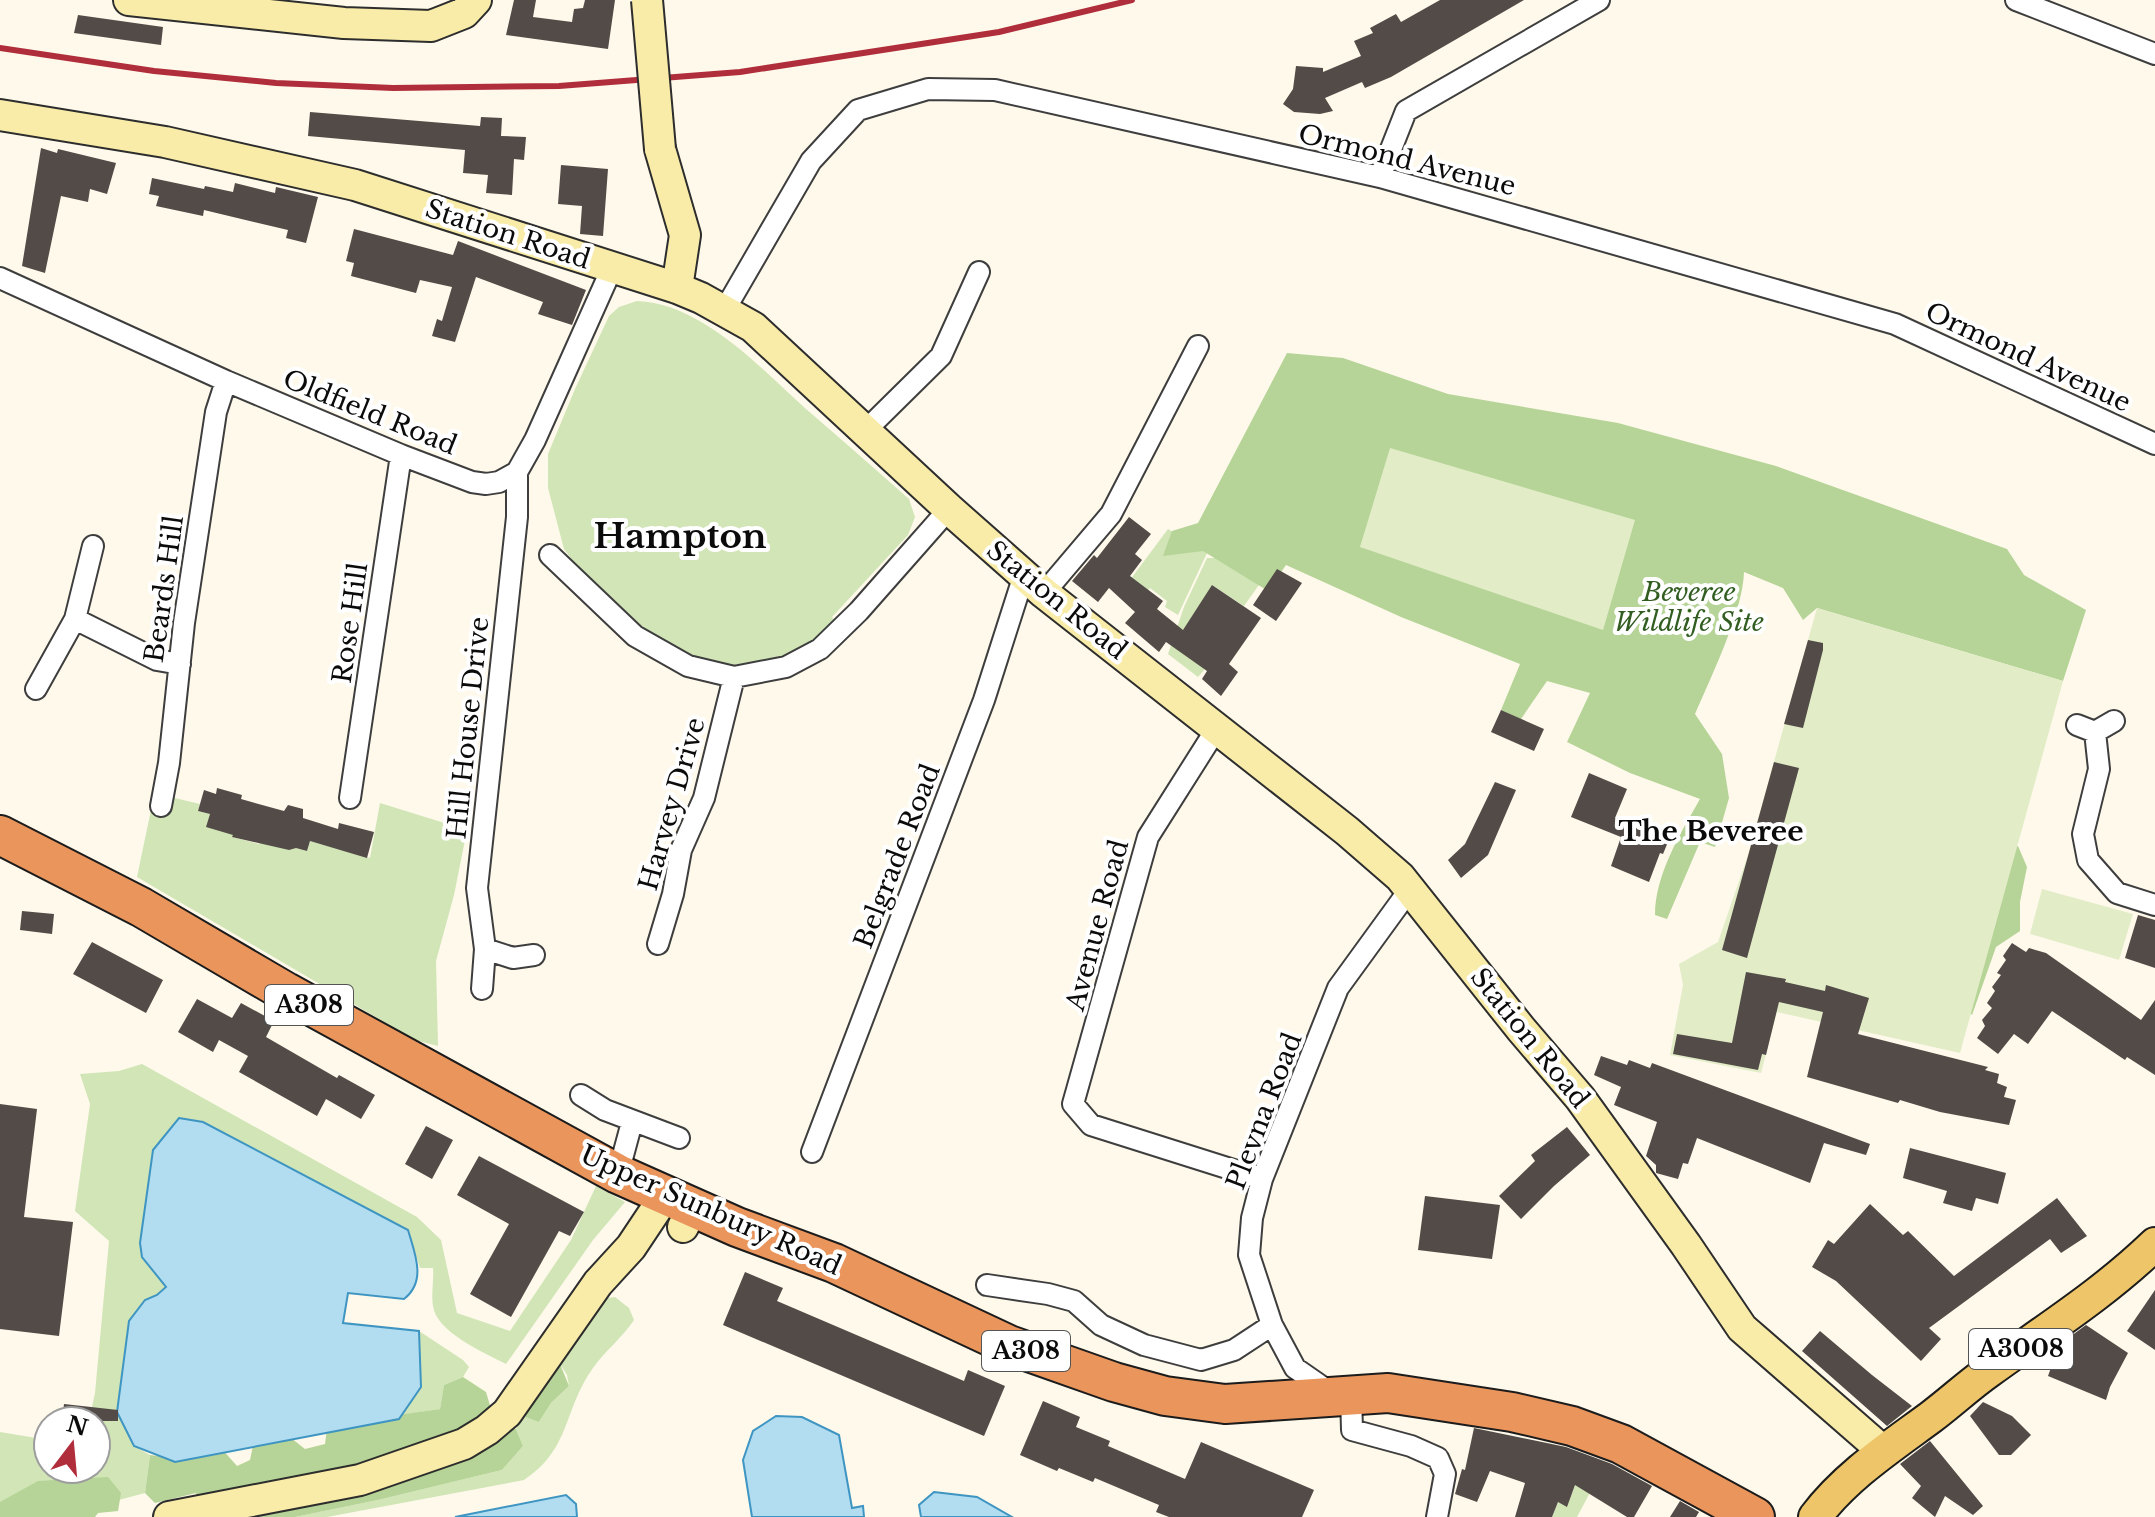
<svg xmlns="http://www.w3.org/2000/svg" width="2155" height="1517" font-family="'Libre Baskerville',serif">
<rect width="100%" height="100%" fill="#fef9ea"/>
<path fill="#d1e5b7" d="M637 301C701 303 761 368 806 409 841 439 875 469 909 499L915 517 908 535 832 617 837 624 815 644 784 662 747 671 690 661 646 636 592 587 564 549 548 488V454L575 389 609 316 619 307Z
M1168 529 1207 553 1178 615 1165 607 1167 601 1150 588 1135 604 1121 592Z
M1207 558H1225L1261 582 1244 606 1212 585 1205 669 1198 677 1168 654 1184 607Z
M162 795 200 804 198 811 210 814 207 827 238 816 233 837 259 844 261 838 289 850 294 847 307 851 310 841 370 858 380 803 467 830 454 895 436 961 438 1046 415 1040 137 877 152 805Z
M142 1064 417 1217 441 1240 457 1313 510 1331 571 1240 596 1186 625 1202 593 1240 506 1364C485 1353 436 1332 433 1306 431 1294 434 1281 433 1268H420L408 1230 149 1267 167 1287 157 1295 145 1301 134 1446 150 1455 145 1493 115 1501 0 1515V1432L48 1440V1469H96V1421H89L95 1393 109 1241 75 1211 90 1104 80 1074 119 1071Z
M615 1297 629 1308 634 1320C622 1338 605 1351 593 1368 563 1410 571 1449 524 1480L327 1517H295L378 1500 502 1470 523 1446 516 1429 523 1412 539 1422 551 1403 569 1386 567 1375 560 1364 601 1299Z
M419 1331 463 1360 469 1367 463 1377 444 1385 440 1409 402 1415 421 1387Z
M1576 1483 1594 1485 1577 1517H1552L1558 1502 1567 1506Z"/>
<path fill="#b6d497" d="M1287 353 1343 358 1448 394 1618 423 1776 466 2007 549 2024 575 2086 610 2063 681 1817 608 1803 620 1783 588 1744 572C1743 611 1711 677 1695 714L1722 754 1729 798 1715 847 1700 842 1667 919 1655 915C1655 875 1680 834 1700 799L1630 773 1567 742 1590 693 1547 681 1521 719 1501 710 1520 664 1401 617 1286 565 1268 591 1203 551 1163 556 1172 531 1198 523Z
M2018 846 2027 867 2020 902V931L1996 947 1972 1015 1960 1001 1998 851Z
M560 1364 569 1386 551 1403 539 1422 526 1417 522 1408Z
M463 1377 486 1392 497 1429H516L523 1446 502 1470 378 1500 295 1517H199L196 1493 155 1503 145 1493 150 1455 172 1458 221 1448 237 1466 250 1460 254 1441 286 1434 305 1449 325 1444 327 1429 350 1422 440 1409 444 1385Z
M108 1477 121 1493 118 1511 98 1513 95 1517H0V1502L38 1481Z"/>
<path fill="#e2edc8" d="M1390 448 1635 520 1603 630 1360 547Z
M1817 608 2063 681 1960 1053 1777 1012 1761 1073 1670 1055 1683 985 1679 964 1718 942 1747 858Z
M2042 889 2133 914 2119 960 2030 934Z"/>
<path fill="#b2ddf1" stroke="#3f95c2" stroke-width="2" d="M179 1118 203 1122 408 1230C415 1254 427 1281 404 1299L348 1293 343 1323 419 1331 421 1387 399 1419 175 1462 134 1446 117 1412 129 1321 145 1300 157 1295 166 1287 142 1257 140 1243 153 1150Z
M776 1416 802 1417 839 1435 852 1508 863 1506 864 1517H752L743 1460 753 1431Z
M934 1492 977 1497 1012 1517H921L919 1505Z
M566 1495 576 1504 577 1517H455Z"/>
<path fill="#524b48" d="M514 0H536L533 17 572 22 574 9 583 8 585 0H615L608 49 506 35Z
M1440 0H1524L1391 77 1365 88 1362 82 1325 98 1333 111 1320 114 1294 112 1283 104 1293 89 1296 66 1323 68V72L1361 56 1354 41 1373 33 1370 28 1396 14 1401 22Z
M78 15 163 27 161 45 74 33Z
M310 112 480 126 481 117 502 118 501 136 526 137 524 160 514 159 512 195 486 193 488 175 463 173 465 150 308 136Z
M41 148 57 153 58 149 116 163 107 194 90 189 88 202 61 196 45 273 22 266Z
M561 165 608 169 603 236 580 234 582 206 558 204Z
M152 178 204 189 205 186 233 192 235 183 275 193 276 187 318 197 306 243 286 238 288 230 204 210 203 216 156 206 159 196 149 194Z
M354 229 453 255 458 241 586 290 572 325 538 314 543 302 476 277 455 342 432 336 437 319 442 321 452 287 420 280 416 293 351 276 354 263 346 261Z
M1129 517 1151 534 1135 554 1142 560 1130 576 1163 601 1157 609 1183 630 1212 585 1261 618 1229 664 1238 672 1221 696 1202 679 1207 671 1166 642 1159 652 1125 623 1135 612 1109 588 1098 602 1072 581 1094 555 1097 558Z
M1277 569 1302 583 1276 621 1253 605Z
M1808 640 1823 643V650L1803 728 1784 724Z
M1501 710 1544 729 1534 751 1491 732Z
M1774 762 1799 768 1747 958 1722 950Z
M1589 773 1627 789 1615 818 1668 842 1663 854 1660 853 1649 882 1611 866 1621 837 1571 817Z
M1495 782 1516 790 1488 855 1461 878 1448 860 1465 844Z
M217 788 242 795 241 799 284 811 288 805 303 809V818L338 829 339 823 374 832 367 858 310 841 307 851 296 848 289 850 232 837 233 835 206 827 210 814 198 811 204 790 216 794Z
M22 911 54 914 52 934 20 930Z
M2138 915 2155 920V968L2125 958Z
M92 942 163 980 146 1013 73 974Z
M2012 943 2026 952 2029 948 2046 953 2141 1020 2155 1000V1075L2127 1057 2125 1060 2052 1011 2028 1044 2014 1034 1998 1054 1977 1038 1985 1026 1982 1020 1992 1008 1987 1003 1995 991 1992 987 2001 975 1997 973 2006 960 2003 956Z
M1746 972 1786 979 1785 982 1825 991 1826 985 1869 998 1858 1034 1988 1067 1985 1070 1999 1074 1997 1083 2007 1087 2004 1097 2016 1100 2009 1125 1940 1112 1900 1100 1898 1103 1807 1077 1823 1012 1779 1002 1766 1055 1762 1054 1758 1070 1673 1054 1677 1034 1732 1043Z
M197 999 232 1018 241 1003 274 1021 266 1037 337 1078 339 1075 375 1095 361 1119 326 1099 317 1116 239 1072 248 1056 219 1040 213 1052 178 1032Z
M1601 1056 1627 1065 1629 1060 1650 1068 1652 1063 1870 1144 1866 1155 1824 1143 1810 1183 1697 1138 1688 1164 1683 1163 1678 1179 1656 1173V1165L1646 1156 1657 1122 1614 1105 1621 1087 1594 1075Z
M0 1104 37 1109 24 1217 73 1222 59 1336 0 1329Z
M426 1126 453 1140 432 1179 405 1164Z
M1567 1127 1590 1155 1554 1186 1521 1219 1499 1196 1535 1161 1531 1155Z
M1910 1148 2006 1173 1998 1204 1976 1198 1972 1211 1943 1203 1947 1191 1903 1178Z
M479 1156 584 1212 570 1236 559 1231 511 1317 470 1294 509 1224 457 1195Z
M1425 1196 1500 1205 1492 1259 1418 1250Z
M2057 1198 2087 1236 2061 1253 2050 1239 1929 1328 1941 1339 1921 1361 1836 1281 1812 1267 1828 1240 1834 1244 1870 1204 1903 1235 1908 1231 1954 1276Z
M745 1272 783 1288 777 1301 964 1381 968 1370 1005 1386 984 1436 723 1325Z
M2155 1290V1350L2127 1331Z
M2086 1325 2128 1353 2110 1387 2106 1400 2048 1376 2053 1362 2071 1336Z
M1820 1331 1872 1375 1912 1406 1887 1426 1802 1351Z
M1043 1401 1080 1417 1076 1427 1110 1441 1108 1446 1185 1479 1201 1442 1314 1490 1302 1517H1169L1156 1512 1159 1505 1095 1478 1093 1482 1059 1468 1057 1471 1020 1455Z
M1983 1402 2012 1416 2031 1435 2011 1455H1999L1970 1416Z
M64 1404 118 1410V1421H62Z
M1474 1428 1566 1447 1612 1464 1652 1486 1634 1517H1627L1575 1485 1567 1507 1558 1502 1552 1517H1515L1525 1483 1490 1471 1477 1502 1455 1494 1462 1469 1465 1470Z
M1930 1441 1983 1506 1973 1515 1945 1496 1935 1517 1912 1498 1921 1486 1900 1464Z
M1680 1501 1699 1512 1696 1517H1670Z"/>
<g fill="none" stroke-linecap="round" stroke-linejoin="round">
<g stroke="#3e3e3e" stroke-width="24">
<path id="street" d="M2016 0 2155 54
M1380 177 1406 111 1599 0
M0 278 226 381 401 455 472 482 486 484 499 482 517 472 535 440 612 268
M724 311 811 161 858 110 928 89 995 90 1380 177 1895 324 2155 444
M865 431 941 356 979 272
M550 555 635 636 688 666 734 677 786 667 820 649 859 611 949 509
M1044 593 1111 514 1198 346
M75 619 157 660 180 664
M36 689 75 619 93 546
M2077 725 2095 732 2099 769 2083 834 2088 860 2117 893 2155 905
M1217 728 1148 837 1073 1104 1091 1125 1262 1179
M2095 732 2114 721
M350 798 401 455
M161 806 169 763 184 623 216 412 226 381
M658 944 673 894 681 850 704 798 734 677
M485 949 513 958 534 955
M482 989 485 949 477 888 517 517V472
M581 1095 605 1110 679 1138
M812 1152 984 700 1024 575
M618 1174 632 1122
M987 1285 1048 1294 1074 1301 1101 1325 1144 1345 1201 1360 1234 1350 1272 1325
M1331 1393 1295 1368 1272 1325 1249 1255 1252 1218 1262 1179 1338 988 1410 889
M1351 1394 1352 1430 1411 1446 1438 1458 1445 1474 1437 1517"/>
</g>
<g stroke="#2d2d2d" stroke-width="34">
<path id="secondary" d="M129 0 344 23 431 26 464 13 476 0
M0 115 165 142 355 185 677 288 701 298 753 327 949 509 1044 593 1347 831 1400 877 1521 1029 1580 1098 1686 1245 1742 1328 1883 1451
M660 149 685 235 677 288
M169 1517 360 1480 464 1444 487 1430 507 1413 598 1283 631 1247 665 1196C678 1203 692 1211 683 1227"/>
</g>
<g stroke="#1c1c1c" stroke-width="36">
<path id="primary" d="M1815 1517C1846 1476 1889 1448 1931 1417 1951 1402 1969 1385 1989 1371 2047 1329 2103 1294 2155 1244"/>
</g>
<g stroke="#1c1c1c" stroke-width="42">
<path id="highway" d="M0 835 141 907 286 992 618 1174 737 1227 834 1263 1009 1345 1114 1382 1165 1396 1225 1404 1388 1393 1512 1412 1572 1426 1621 1444 1755 1517"/>
</g>
<use href="#street" stroke="#fff" stroke-width="20"/>
<use href="#secondary" stroke="#f9eca9" stroke-width="30"/>
<use href="#primary" stroke="#eec669" stroke-width="32"/>
<use href="#highway" stroke="#ea955c" stroke-width="38"/>
<path stroke="#b02e3b" stroke-width="6" d="M0 48 154 71 276 83 393 88 559 86 740 72 999 32 1132 0"/>
<g stroke="#2d2d2d" stroke-width="34" stroke-linecap="butt">
<path id="secondary-bridge" d="M647 0 660 149"/>
</g>
<use href="#secondary-bridge" stroke="#f9eca9" stroke-width="30"/>
</g>
<g text-anchor="middle" stroke-width="8" stroke-linejoin="round" paint-order="stroke">
<g fill="#fff" stroke="#545454" stroke-width="2">
<rect x="265" y="985" width="88" height="40" rx="6"/>
<rect x="1969" y="1329" width="104" height="40" rx="6"/>
<rect x="982" y="1331" width="88" height="40" rx="6"/>
</g>
<g font-size="24" font-weight="bold" fill="#0b0b0b">
<text x="309" y="1013">A308</text>
<text x="2021" y="1357">A3008</text>
<text x="1026" y="1359">A308</text>
</g>
<g font-size="26" fill="#0b0b0b" stroke="#fff">
<text transform="translate(1407 160) rotate(14)" y="9">Ormond Avenue</text>
<text transform="translate(508 234) rotate(18)" y="9">Station Road</text>
<text transform="translate(2028 357) rotate(25)" y="9">Ormond Avenue</text>
<text transform="translate(370 412) rotate(22)" y="9">Oldfield Road</text>
<text transform="translate(164 589) rotate(-82)" y="9">Beards Hill</text>
<text transform="translate(1057 600) rotate(39)" y="9">Station Road</text>
<text transform="translate(350 623) rotate(-82)" y="9">Rose Hill</text>
<text transform="translate(468 728) rotate(-84)" y="9">Hill House Drive</text>
<text transform="translate(672 804) rotate(-74)" y="9">Harvey Drive</text>
<text transform="translate(897 856) rotate(-69)" y="9">Belgrade Road</text>
<text transform="translate(1097 925) rotate(-75)" y="9">Avenue Road</text>
<text transform="translate(1530 1038) rotate(51)" y="9">Station Road</text>
<text transform="translate(1264 1111) rotate(-69)" y="9">Plevna Road</text>
<text transform="translate(711 1210) rotate(24)" y="9">Upper Sunbury Road</text>
</g>
<g font-size="26" font-style="italic" fill="#315d21" stroke="#fff">
<text x="1689" y="601">Beveree<tspan x="1689" dy="30">Wildlife Site</tspan></text>
</g>
<g font-size="28" font-weight="bold" fill="#0b0b0b" stroke="#fff">
<text x="1711" y="841">The Beveree</text>
</g>
<g font-size="34" font-weight="bold" fill="#0b0b0b" stroke="#fff">
<text x="680" y="548">Hampton</text>
</g>
</g>
<g transform="translate(72 1445) rotate(16)"><circle r="38" fill="#ffffff" stroke="#9d9d9d" stroke-width="2"/>
<path d="M0-6L14 30L0 20L-14 30Z" fill="#b02e3b"/>
<text y="-12" font-size="22" font-weight="bold" text-anchor="middle" fill="#0b0b0b">N</text>
</g>
</svg>
